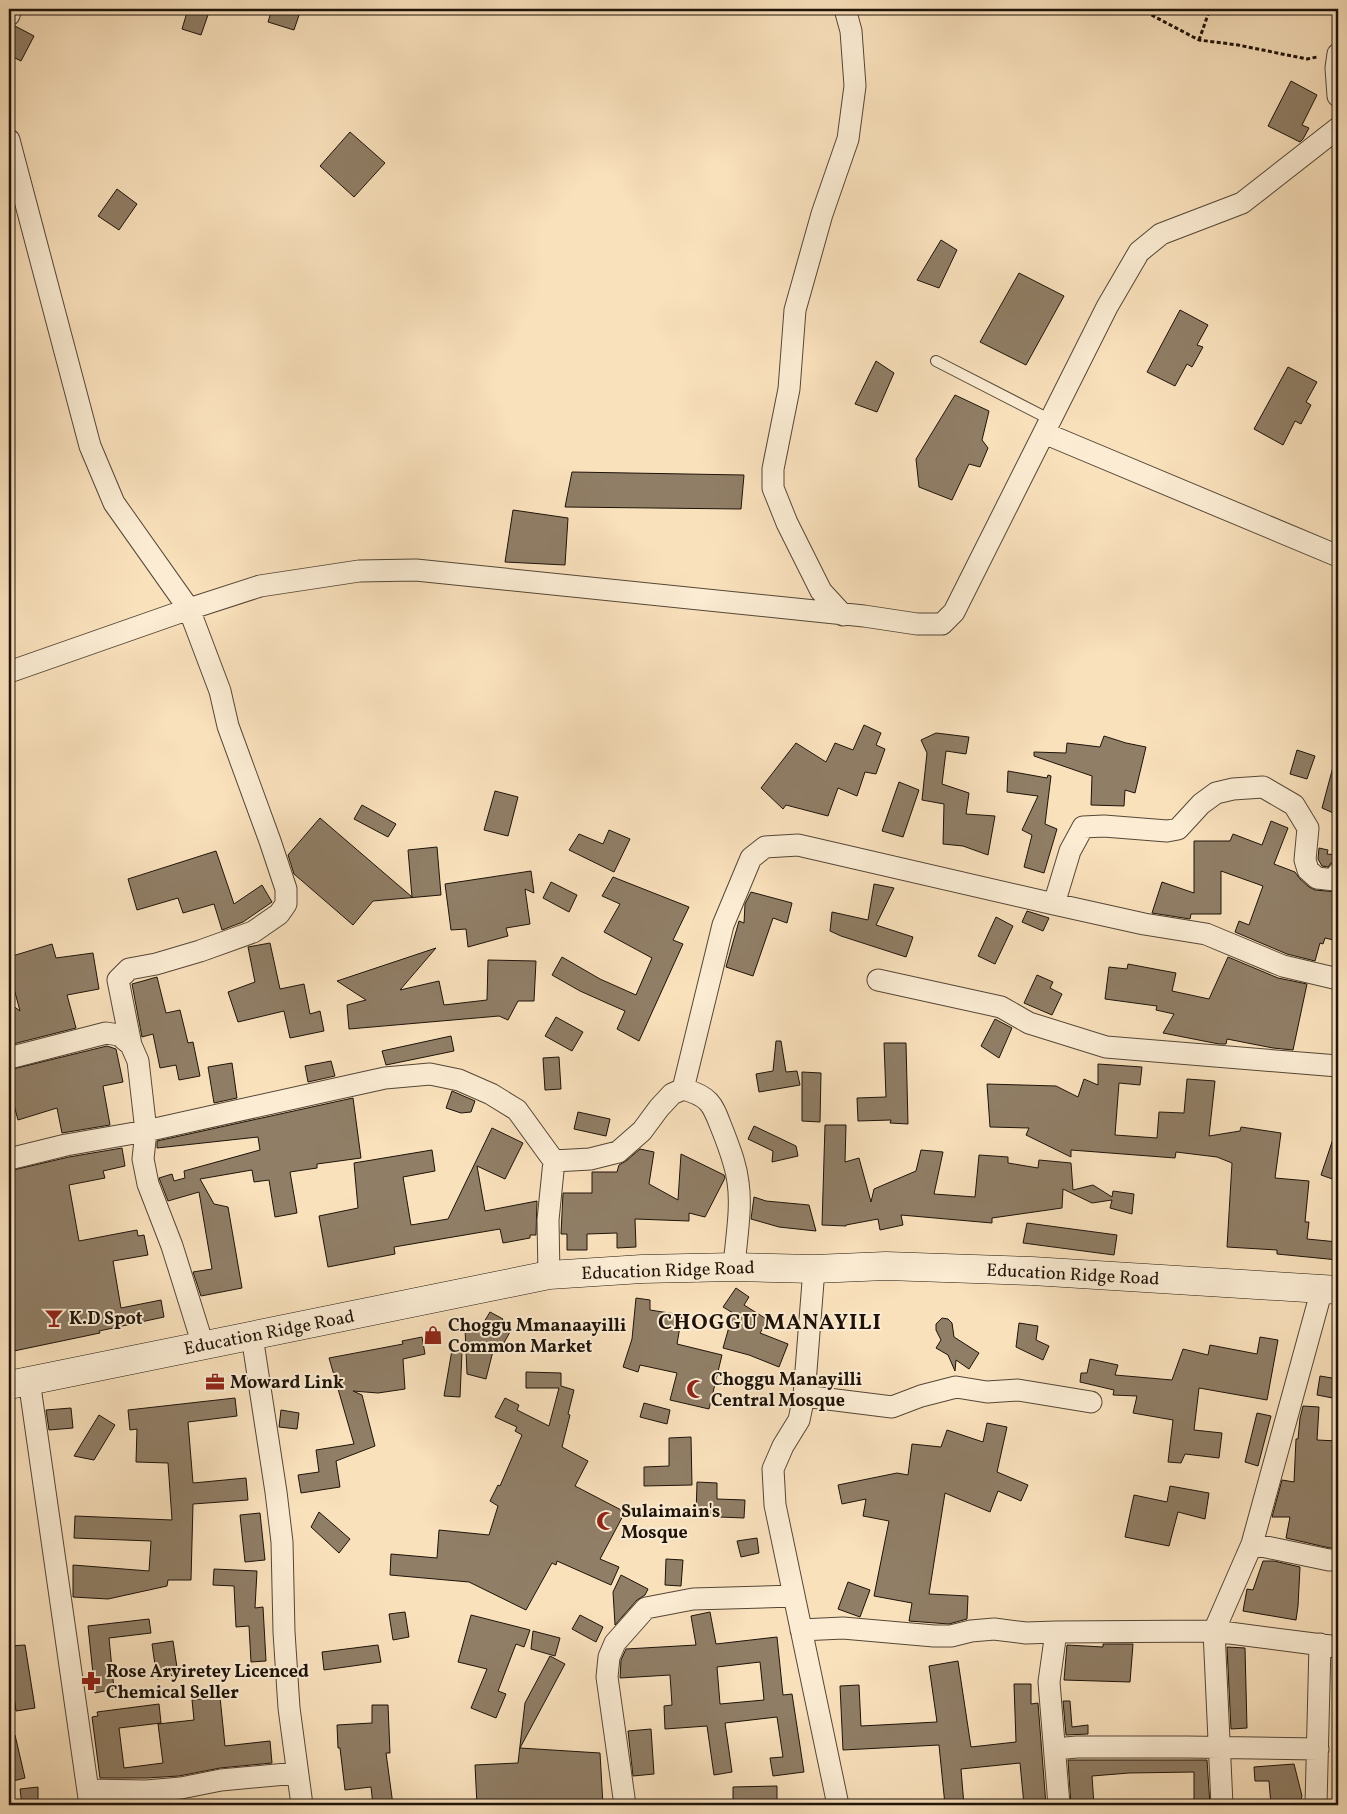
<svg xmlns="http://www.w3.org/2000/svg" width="1347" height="1814" font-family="Vollkorn,serif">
<rect width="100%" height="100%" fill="#f9e1bc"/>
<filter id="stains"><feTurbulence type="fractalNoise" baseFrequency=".004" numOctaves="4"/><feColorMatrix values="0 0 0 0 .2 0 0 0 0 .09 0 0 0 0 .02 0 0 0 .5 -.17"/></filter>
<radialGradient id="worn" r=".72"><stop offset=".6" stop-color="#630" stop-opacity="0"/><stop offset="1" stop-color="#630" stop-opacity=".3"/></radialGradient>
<path fill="#907e66" stroke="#1e1309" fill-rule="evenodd" d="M188 9H210L201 35 182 29Z
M272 9H301L294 30 268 22Z
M15 26 34 36 21 61 9 55V38Z
M1291 81 1317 95 1302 125 1309 128 1303 139 1300 142 1268 126Z
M350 132 385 163 354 197 320 166Z
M117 189 137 204 119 230 98 216Z
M941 240 957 250 939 288 917 280Z
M1019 273 1064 296 1026 365 980 342Z
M1180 310 1208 325 1197 345 1203 347 1192 367 1187 364 1175 386 1147 372Z
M876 361 894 373 877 412 855 404Z
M1288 367 1317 382 1306 402 1311 405 1301 424 1295 421 1283 445 1254 429Z
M955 395 989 411 982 440 988 448 980 467 969 464 952 500 919 487 916 459Z
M572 472 744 475 741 509 565 507Z
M513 510 568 518 565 565 505 562Z
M864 725 881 733 876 745 885 749 876 774 865 772 857 796 838 788 828 816 786 805 783 809 761 788 796 743 826 762 835 743 853 750Z
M936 733 969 737 966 754 946 751 942 784 969 793 966 814 995 816 988 855 963 846 943 844 944 804 922 800 927 753 921 740Z
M1104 736 1126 743 1146 747 1135 793 1125 790 1124 806 1091 805 1092 776 1034 756V752L1066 753 1067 743 1100 747Z
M1297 750 1315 756 1307 779 1290 774Z
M1333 767 1338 768V815L1322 808Z
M1008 771 1047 778 1048 775 1051 776 1045 824 1057 829 1044 873 1024 867 1032 835 1022 830 1038 796 1007 792Z
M899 782 919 790 903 837 882 831Z
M495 791 518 797 508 836 484 830Z
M362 805 396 824 388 837 354 819Z
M320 818 412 897 408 850 437 847 441 895 373 901 353 925 294 874 288 855Z
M1271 821 1288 828 1274 864 1295 872 1300 879 1309 887 1315 890 1338 892V941L1325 938 1323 944 1320 943 1315 961 1287 954 1235 932 1239 921 1249 925 1263 886 1221 871V914H1191L1190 919 1152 913 1162 882 1194 893V841H1230L1233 834 1262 845Z
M609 830 630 839 614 872 569 850 579 834 603 844Z
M1319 848 1328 850 1327 854 1338 855V861L1331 863 1328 867 1322 866 1318 859Z
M216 851 234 904 262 885 272 902 243 922 222 930 214 904 183 913 178 898 137 910 128 879Z
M531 871 534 893 525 889 530 924 506 928 508 936 468 947 466 929 451 930 445 884Z
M613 877 689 907 673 940 683 944 639 1041 617 1029 625 1011 580 991 552 975 562 957 600 979 636 995 652 958 604 932 620 904 602 896Z
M551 882 577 895 569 912 543 898Z
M874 884 894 888 876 925 913 937 906 957 841 936 830 931 832 912 868 920Z
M751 892 792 903 787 923 773 918 753 976 726 967 739 921 744 923 745 904Z
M1027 911 1049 918 1043 931 1022 922Z
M996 917 1013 926 995 964 978 956Z
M270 943 280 989 304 984 310 1014 320 1011 324 1031 290 1038 284 1011 238 1022 228 992 255 982 248 947Z
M52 944 56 958 93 953 99 989 67 995 76 1028 9 1045V1003L20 1011 9 970V957Z
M436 948 400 990 439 981 444 1005 487 1000 488 960 536 961 534 1001H518L508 1020 499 1016 349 1029 347 1005 366 1000 337 981Z
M1228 957 1278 978 1307 984 1293 1050 1273 1048 1227 1039 1226 1044H1219L1163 1033 1174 1014 1156 1010 1157 1006 1105 999 1109 967 1127 969 1128 964 1176 973 1172 991 1209 999Z
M1037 975 1053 982 1050 988 1062 994 1052 1015 1024 1003Z
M157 977 166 1013 180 1010 188 1043 193 1042 200 1076 179 1080 176 1065 160 1068 153 1034 142 1037 132 984Z
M556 1017 583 1032 572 1051 545 1036Z
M995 1019 1012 1028 999 1058 981 1046Z
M451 1036 454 1051 386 1065 382 1051Z
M776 1041H781L786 1072 797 1071 800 1085 759 1092 756 1074 773 1071Z
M884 1043H906L908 1124 890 1123 891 1120 858 1121 857 1098 886 1097Z
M107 1046 116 1049 123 1082 103 1086 110 1125 62 1133 57 1108 18 1120 9 1087V1070Z
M559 1057 561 1089 545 1090 543 1058Z
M331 1061 335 1076 308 1082 305 1066Z
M232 1063 237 1098 214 1103 208 1067Z
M1098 1064 1142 1067 1140 1085 1119 1083 1115 1135 1157 1138 1159 1112 1184 1113 1187 1079 1215 1081 1209 1136 1240 1131 1241 1127 1281 1133 1275 1178 1309 1181 1305 1222H1309L1307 1239 1338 1242V1260L1277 1254V1250L1227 1247 1232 1163 1217 1157 1176 1152 1175 1158 1071 1150V1157L1026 1135 1029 1128 990 1127 987 1084 1056 1086 1078 1097 1084 1079 1098 1085Z
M802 1072 821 1073 820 1122 802 1121Z
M452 1091 475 1101 471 1112 461 1113 446 1108Z
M353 1098 361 1158 317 1164V1168L290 1172 297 1213 275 1217 269 1180 254 1182 252 1170 200 1179 214 1204 228 1207 242 1288 201 1296 193 1272 212 1269 199 1192 168 1201 159 1178 172 1174 174 1181 185 1178 184 1171 260 1150 258 1137 157 1148V1141Z
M578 1112 610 1119 606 1136 574 1129Z
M825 1125H846L845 1162 859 1158 871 1202 874 1189 916 1171 921 1150 943 1152 934 1194 975 1197 979 1155 1008 1157V1163L1038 1168 1039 1160 1071 1163 1073 1190 1093 1185 1112 1197 1113 1191 1134 1194 1132 1214 1110 1208 1112 1200 1092 1203 1063 1189 1062 1208 992 1218V1223L901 1215 903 1225 880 1230 878 1219 846 1225V1226L822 1225Z
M754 1126 796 1146 798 1156 772 1162 773 1151 748 1139Z
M492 1128 523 1143 505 1179 477 1166 485 1211 537 1201 536 1235H530V1238L503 1243 500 1229 394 1247 395 1254 328 1267 319 1216 358 1208 354 1163 432 1150 435 1171 403 1177 411 1225 448 1219Z
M1335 1133H1338V1181L1321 1175Z
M122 1148 125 1166 103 1171 105 1178 69 1185 79 1241 137 1230 138 1236 144 1235 148 1255 113 1261 121 1308 161 1300 164 1317 99 1331 100 1333 9 1352V1261L14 1260 9 1227V1171L69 1157Z
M640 1149 654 1152 649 1184 678 1200 681 1154 724 1175 725 1178 705 1217 689 1213V1221L635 1219 636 1247 617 1248V1233L587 1234V1250H567V1234H561L563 1193H592V1172H617L619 1165 626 1161Z
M754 1197 766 1201 809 1205 816 1231 779 1227 751 1219Z
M1027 1223 1117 1235 1114 1255 1023 1243Z
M736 1288 749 1297 744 1305 768 1320 760 1333 788 1344 779 1367 749 1355 723 1348 733 1313 723 1307Z
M636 1298 650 1300V1310L682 1315 677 1344 722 1355 709 1409 670 1400 677 1373 640 1365 638 1372 623 1367 632 1339Z
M490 1312 503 1319 500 1324 511 1330 500 1350 494 1347 486 1379 467 1374 465 1328 481 1327Z
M942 1318 948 1319 952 1323 954 1337 979 1353 969 1369 956 1360 955 1371 948 1355 936 1348 941 1340 936 1330V1324Z
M1019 1323 1038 1326 1036 1340 1049 1346 1043 1360 1016 1347Z
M422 1337 425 1354 403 1359 405 1389 378 1393 353 1391 362 1395 375 1446 336 1461 340 1487 301 1493 298 1475 319 1472 316 1450 354 1444 329 1358 403 1344 402 1341Z
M1260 1337 1278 1340 1267 1400 1199 1388 1194 1430 1222 1433 1219 1458 1185 1454 1181 1463 1168 1462 1173 1420 1133 1413 1137 1396 1113 1395 1114 1390 1080 1382 1081 1373H1087L1090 1359 1118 1365 1115 1375 1172 1380 1183 1349 1208 1355 1210 1345 1257 1354Z
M452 1350 462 1352 460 1397 444 1396Z
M526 1372 561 1373V1386L574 1390 568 1414 570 1415 562 1447 588 1461 575 1486 625 1512 600 1559 619 1567 611 1585 557 1561 556 1565 552 1563 526 1610 469 1582 390 1575 391 1554 437 1558 439 1530 489 1535 498 1506 490 1501 498 1485 500 1486 522 1435 515 1431 517 1427 495 1417 505 1398 519 1405 517 1410 549 1426 559 1388H526Z
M1320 1376 1338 1379V1399L1317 1395Z
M235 1398 237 1416 188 1422 193 1483 246 1478 248 1500 193 1504 191 1580H168L167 1586 108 1599 73 1597V1565L149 1571 151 1541 74 1538 75 1516 172 1520 168 1463 136 1462 137 1429 130 1430 128 1410Z
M644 1403 670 1410 667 1424 640 1417Z
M1303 1406 1319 1407 1317 1440 1338 1441V1548H1330L1286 1538 1290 1517H1272L1282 1480 1294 1482 1296 1439H1298L1300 1418Z
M71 1408 73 1428 49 1430 46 1410Z
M281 1410 299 1413 297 1429 279 1427Z
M1257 1413 1271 1416 1258 1466 1245 1462Z
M99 1415 115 1425 94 1460 74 1456Z
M987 1423 1007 1427 997 1472 1028 1485 1021 1501 998 1491 990 1512 945 1493 929 1594 968 1596 967 1619 949 1624 909 1621 912 1603 874 1596 889 1521 863 1516 866 1499 842 1504 838 1485 897 1473 908 1475 912 1444 941 1447 947 1430 983 1442Z
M691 1437 692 1485 644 1486V1467L669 1466V1438Z
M697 1482 717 1483V1499L745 1500 744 1518 696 1516Z
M1170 1486 1209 1493 1205 1519 1178 1512 1169 1546 1125 1537 1134 1495 1167 1502Z
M319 1512 350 1539 339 1553 311 1527Z
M260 1513 265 1560 245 1562 240 1515Z
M757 1538 759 1553 741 1557 737 1541Z
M666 1559 683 1560 681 1586 665 1585Z
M1263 1561H1274L1300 1567 1298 1606 1296 1620 1243 1611 1247 1589 1253 1590Z
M214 1569 257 1571 255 1608 263 1607 266 1661 251 1662 249 1626 236 1627 234 1586 213 1585Z
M621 1575 648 1589 645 1595 637 1600 615 1625 613 1592Z
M848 1582 870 1590 860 1617 838 1609Z
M405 1612 409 1637 393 1640 389 1614Z
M710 1612 716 1644 777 1637 783 1695 792 1694 804 1772 773 1776 770 1758 783 1757 777 1717 725 1723 732 1772 714 1775 707 1726 665 1729 664 1706 672 1705 670 1675 620 1678 621 1660 626 1649 696 1645 691 1616ZM760 1662 764 1700 720 1704 717 1667Z
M471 1615 530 1630 524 1647 516 1644 498 1691 506 1694 496 1718 471 1708 487 1669 458 1662Z
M580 1615 603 1627 596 1642 572 1629Z
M149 1619 151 1633 109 1638 114 1689 95 1693 88 1626Z
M533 1631 560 1638 555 1656 531 1649Z
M173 1641 178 1674 157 1679 152 1644Z
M1103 1644H1133L1130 1682 1064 1680 1067 1645 1103 1647Z
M25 1645 35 1708 16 1711 9 1658V1646Z
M378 1645 381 1662 324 1670 322 1652Z
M1227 1647 1245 1648 1247 1728 1231 1729Z
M550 1656 565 1664 520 1748 600 1753 603 1805H477L475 1765 518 1763 525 1703Z
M958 1661 971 1747 1016 1742 1014 1684H1031V1704L1038 1703 1046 1805H1024L1020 1763 961 1769 964 1805H945L939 1745 843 1750 840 1686 859 1685 861 1726 937 1722 929 1666Z
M220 1697 225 1746 270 1741 272 1763 220 1768 179 1776 146 1778H100L92 1717 98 1716 97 1712 159 1704 161 1723 119 1728 124 1768 163 1763 158 1724 194 1720 192 1700Z
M1063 1701H1070L1072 1727 1088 1725V1734L1066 1735Z
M372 1705H388L390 1753H386L393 1805H373L371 1787 345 1790 340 1748H338L337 1725 372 1723Z
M651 1729 654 1774 633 1776 628 1731Z
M9 1735H15L25 1778 9 1782Z
M1068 1760H1207L1210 1805H1194V1772L1129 1773 1092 1776 1094 1805H1071Z
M1294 1764 1302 1796 1299 1805H1271L1269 1781H1255L1254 1767Z
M777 1786V1805H733V1787Z
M38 1787V1805H22L20 1789Z"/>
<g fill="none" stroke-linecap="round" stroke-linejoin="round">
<g stroke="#554636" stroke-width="12">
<path id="lane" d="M936 361 1051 420"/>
</g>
<g stroke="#554636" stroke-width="23">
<path id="street" d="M9 15 11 9
M1338 54 1336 68 1338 96
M9 140 90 446 114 503 189 609 220 691 228 726 270 841 286 889V904L279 914 253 932 200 951 156 964 129 969 118 980 131 1045
M1044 433 1338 556
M843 615 821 591 787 523 773 488V469L789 389 795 310 822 214 848 139 855 86 851 31 845 9
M9 672 189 609 260 586 359 571 416 570 864 616 917 624H942L954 612 1107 307 1139 252 1161 234 1242 203 1338 128
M1054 904 1070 851 1083 827 1104 826 1167 831 1178 829 1201 804 1216 793 1233 789 1263 787 1294 805 1308 828 1305 860 1308 870 1317 878 1335 880 1338 873
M878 980 1001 1007 1029 1023 1106 1047 1338 1066
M9 1058 106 1033 119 1035 131 1045 138 1061 146 1131 143 1159 148 1184 172 1246 203 1345
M683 1089C713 1097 713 1107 724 1134 730 1150 736 1165 738 1182 742 1208 736 1240 734 1267
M9 1159 66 1145 146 1131 385 1078 430 1074 459 1080 491 1094 517 1110 554 1161
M814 1269 804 1396 799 1420 783 1446 773 1469 775 1505 838 1805
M549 1275 548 1220 554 1161 590 1159 618 1152 642 1131 659 1108 672 1094 683 1089 723 925 751 858 765 847 798 845 1054 904 1144 924 1206 934 1283 966 1338 979
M252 1336 276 1492 282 1542 284 1632 289 1708 302 1805
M29 1380 90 1805
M804 1396 892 1407 921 1396 956 1387 987 1392 1018 1390 1091 1402
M1252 1544 1329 1560H1338
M801 1630 843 1628 934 1636H951L971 1631 994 1629 1026 1633 1056 1632
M1055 1749 1077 1747H1187L1318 1749
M88 1790 146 1791 181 1788 221 1780 297 1773
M625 1805 607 1677 609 1657 615 1643 646 1608 693 1599 794 1596
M1059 1805 1049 1682 1056 1632 1214 1631 1338 1647
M1222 1805 1214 1631 1252 1544 1322 1289
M1316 1805 1320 1644"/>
</g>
<g stroke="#1e1309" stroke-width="29">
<path id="secondary" d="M9 1385 549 1275 642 1269 734 1267 814 1269 886 1266 1032 1271 1338 1290"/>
</g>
<path stroke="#1e1309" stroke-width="3" stroke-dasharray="4 2.5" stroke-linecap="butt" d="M1140 9 1199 40 1238 45 1307 59 1317 57
M1199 40 1210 9"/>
<use href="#lane" stroke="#fbecd3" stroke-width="10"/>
<use href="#street" stroke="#fbecd3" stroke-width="21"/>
<use href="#secondary" stroke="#fbecd3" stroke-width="28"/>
</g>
<defs>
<g id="bar-bare" transform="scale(1.5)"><path d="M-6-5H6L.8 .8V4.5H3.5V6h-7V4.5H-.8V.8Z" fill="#8f2418" stroke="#fbecd3" stroke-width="2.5" paint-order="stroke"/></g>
<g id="shop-bare" transform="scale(1.5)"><path d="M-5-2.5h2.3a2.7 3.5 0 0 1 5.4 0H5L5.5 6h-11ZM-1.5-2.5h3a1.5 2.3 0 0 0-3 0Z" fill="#8f2418" stroke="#fbecd3" stroke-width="2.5" paint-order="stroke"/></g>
<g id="office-bare" transform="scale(1.5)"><path d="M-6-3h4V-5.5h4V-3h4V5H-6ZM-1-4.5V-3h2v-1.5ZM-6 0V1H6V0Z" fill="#8f2418" stroke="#fbecd3" stroke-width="2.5" paint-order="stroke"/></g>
<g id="mosque-bare" transform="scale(1.5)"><path d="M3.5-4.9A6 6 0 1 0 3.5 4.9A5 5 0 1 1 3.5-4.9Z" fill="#8f2418" stroke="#fbecd3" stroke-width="2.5" paint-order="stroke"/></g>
<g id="pharmacy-bare" transform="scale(1.5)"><path d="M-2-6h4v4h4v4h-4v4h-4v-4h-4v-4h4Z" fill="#8f2418" stroke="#fbecd3" stroke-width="2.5" paint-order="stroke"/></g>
</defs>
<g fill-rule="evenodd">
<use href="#bar-bare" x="54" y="1318"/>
<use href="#shop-bare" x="433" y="1335"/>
<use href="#office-bare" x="215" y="1382"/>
<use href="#mosque-bare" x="696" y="1389"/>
<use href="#mosque-bare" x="606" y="1521"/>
<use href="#pharmacy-bare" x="91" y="1681"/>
</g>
<g text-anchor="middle" stroke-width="4" stroke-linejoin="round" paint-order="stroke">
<g font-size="18" fill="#1e1309" stroke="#fbecd3">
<text transform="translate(668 1270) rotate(-2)" y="6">Education Ridge Road</text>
<text transform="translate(1073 1274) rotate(3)" y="6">Education Ridge Road</text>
<text transform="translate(269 1332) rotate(-11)" y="6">Education Ridge Road</text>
</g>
<g font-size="18" font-weight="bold" fill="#1e1309" stroke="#fbecd3" text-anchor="start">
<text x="69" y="1324">K.D Spot</text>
<text x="448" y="1331">Choggu Mmanaayilli<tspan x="448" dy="21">Common Market</tspan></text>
<text x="711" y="1385">Choggu Manayilli<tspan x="711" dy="21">Central Mosque</tspan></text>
<text x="230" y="1388">Moward Link</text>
<text x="621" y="1517">Sulaimain's<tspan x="621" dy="21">Mosque</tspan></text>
<text x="106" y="1677">Rose Aryiretey Licenced<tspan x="106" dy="21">Chemical Seller</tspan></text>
</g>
<g font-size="22" font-weight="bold" letter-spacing="1" fill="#1e1309" stroke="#fbecd3">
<text x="770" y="1329">CHOGGU MANAYILI</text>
</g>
</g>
<rect width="1347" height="1814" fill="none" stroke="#f9e1bc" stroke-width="30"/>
<rect x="10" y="10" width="1327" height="1794" fill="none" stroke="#1e1309" stroke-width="2.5"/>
<rect x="15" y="15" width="1317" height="1784" fill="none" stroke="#1e1309"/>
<rect width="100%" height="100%" filter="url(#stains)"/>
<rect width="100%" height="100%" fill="url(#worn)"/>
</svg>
